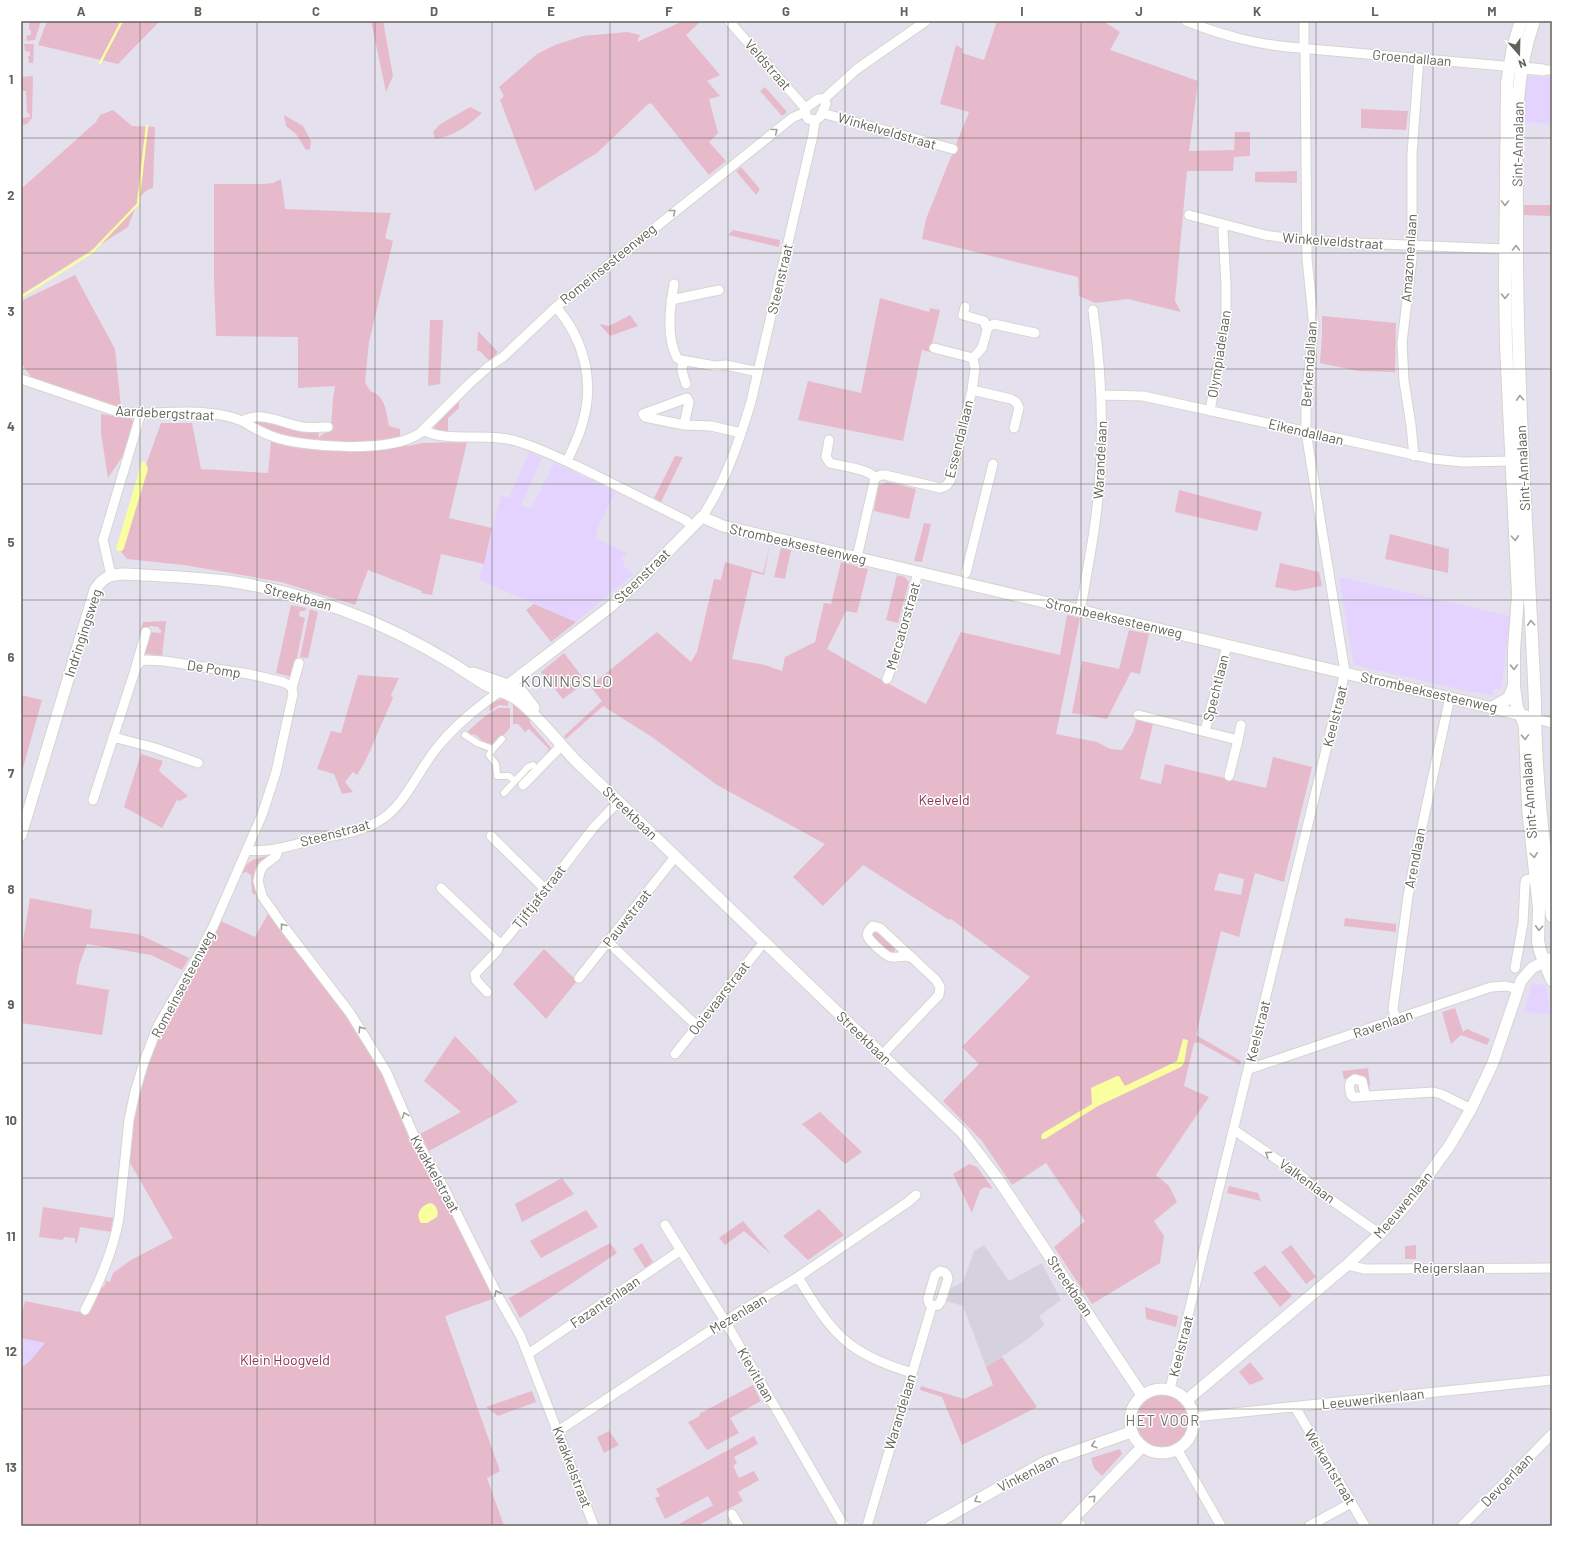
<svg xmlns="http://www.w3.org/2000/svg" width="1573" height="1547" font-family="Barlow,sans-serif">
<rect width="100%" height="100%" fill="#e5e0ed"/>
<path fill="#e5d3ff" d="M1529 76 1552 78V124L1523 122 1526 78Z
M529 452 542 458 521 505 531 509 554 463 615 492 596 532 597 533 595 538 627 553 621 559 625 562 623 565 633 574 576 622 479 580 501 495 509 498Z
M1339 577 1510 616 1501 689H1494L1492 695 1467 691 1355 665 1353 662Z
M1532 984 1546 985 1550 1014 1524 1012Z
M21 1338 45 1343 29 1362 21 1368Z"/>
<path fill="#d6d1df" d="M984 1245 1009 1281 1042 1263 1061 1300 1039 1316 1045 1325 1025 1341 986 1367 963 1306 946 1301 951 1288 963 1282 974 1251Z"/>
<path fill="#e7bacb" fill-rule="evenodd" d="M29 21H41L35 40 27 41 26 36 31 35V30H29Z
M47 21H160L118 64 38 45Z
M371 21H383L393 76 386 92Z
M683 21H701L686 35 720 75 707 81 720 96 709 99 718 133 709 142 726 161 709 175 651 103 647 105 597 153 535 191 500 100 504 96 499 87 537 54 555 45 583 36 627 32 640 35 637 42Z
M997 21H1103L1120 32 1110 50 1198 81 1189 151 1234 150 1235 132H1250V156L1234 157 1233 171H1187L1175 301 1181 312 1128 299 1095 303 1079 296 1078 277 922 239 926 219 969 112 940 104 956 45 963 49 962 53 984 60Z
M24 44H34L33 63H29L28 56H30V52L25 51Z
M33 76 32 118 27 124 21 125V118L30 117 29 113H27L26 91H21V77Z
M765 87 787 112 782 116 760 91Z
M470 107 482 113C469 125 453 137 435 139L433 132 439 125Z
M1361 109 1408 111 1406 130 1361 128Z
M113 110 132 126 155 127 153 188 147 190 139 198 128 227 21 295V189L96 122 100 115Z
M284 115 303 126 311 141 310 149 306 150 296 134 286 126Z
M741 167 760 189 756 195 736 171Z
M1297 171V183L1255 182V172Z
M281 179 285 209 391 213 385 238 393 241 369 342 365 382 370 391C386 396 386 412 389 426L400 429V444L409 446 422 443 467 442 449 518 492 528 484 564 441 554 432 595 421 593 422 591 368 570 355 605 281 582 184 565 127 559 119 549 118 543 161 423H192L201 469 268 473 271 441 264 431 247 423 254 419 318 429 319 438C322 433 327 433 331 429L333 398 335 386 298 388V337L216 336 214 280V184H264L273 183Z
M1523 205H1552V216L1523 215Z
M733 230 780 240 779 247 728 235Z
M75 275 115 349 121 407 109 405 32 378 21 363V301Z
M880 298 929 312 930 308 940 310 930 352 922 350 903 441 798 420 808 381 861 393Z
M630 315 638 326 610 336 599 324 609 326Z
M1322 316 1396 323 1395 372 1358 371 1320 363 1322 334Z
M430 320H443L440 384 428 386Z
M478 331 498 352 489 361 480 351H477Z
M459 399V408L448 418V432L435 430 434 426 436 423Z
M101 414 131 418 134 423 124 454 108 478 101 433Z
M675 456 683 457 661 502 654 498Z
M887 482 916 489 909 519 874 511 878 486Z
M1179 490 1262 512 1257 531 1175 512Z
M924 523 931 524 922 562 914 561Z
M1390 534 1449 549 1448 573 1385 559Z
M770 545 764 575 752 572 732 659 765 665 782 671 785 657 815 642 824 603 831 604 841 562 868 569 857 613 846 611 827 649 878 678 926 704 961 632 1060 655 1067 615 1080 618 1056 734 1097 742 1110 749 1122 750 1133 732 1136 720 1153 724 1140 779 1161 784 1165 764 1266 788 1273 757 1312 767 1284 882 1255 873 1239 937 1221 931 1196 1035 1241 1061 1240 1065 1198 1042 1194 1043 1184 1086 1209 1097 1156 1175 1169 1186 1177 1202 1154 1221 1164 1236 1160 1263 1092 1304 1054 1247 1085 1221 1046 1163 1012 1185 982 1141 943 1101 979 1064 962 1047 1030 977 951 919 949 920 863 865 823 906 793 877 825 844 717 785 652 737 603 706 566 739 564 736 602 701 590 686 657 632 691 662 697 652 714 579 721 580 725 562 763 573ZM1219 873 1244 879 1241 895 1214 890Z
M781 548 791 550 785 579 774 577Z
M1280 563 1319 572 1322 586 1295 591 1275 587Z
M897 575 905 577 909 582 898 623 886 620Z
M534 604 576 622 551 642 526 610Z
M291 605 306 608 305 611H300L299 616 305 618 293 677 276 673Z
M310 609 318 612 308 658 300 657Z
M166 621 162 656 142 653 149 632 161 633V630L159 629V627L149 626 147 632 143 633 140 632 143 622Z
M1129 630 1149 634 1140 674 1131 672 1107 719 1072 713 1082 661 1119 669Z
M564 653 586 682 563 699 541 672Z
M358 675 399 678 391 695 393 698 365 762 357 775 353 772 345 782 353 792 342 794 334 774 317 769 331 731 341 733Z
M21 695 42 700 21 775Z
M506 698 508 701V706L499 705 490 711 489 704 495 701Z
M513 704H515L530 719V723L551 748 552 750 547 754 546 753 549 749 529 729 525 732 518 724H513Z
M498 708H510V728L498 741 492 744 484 743 476 735 469 734 468 731 484 717Z
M141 754 163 761 159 771 188 796 180 801 177 800 162 828 124 807Z
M270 855C253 869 250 875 258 896L252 893 251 875 246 872 241 874C248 859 255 859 270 855Z
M30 898 92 910 90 928 138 934 189 958 182 970 151 955 87 944 79 966 76 984 109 990 102 1035 21 1023V953Z
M268 914 295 945 342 1004 382 1068 412 1139 486 1279 495 1298 445 1316 500 1471 487 1478 504 1526H21V1368L29 1362 45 1343 21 1338V1316L25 1301 79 1312 91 1287H104L106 1281 110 1282 113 1273 131 1260 173 1238 129 1161 132 1120 138 1093 157 1035 193 973H194L221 921 255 937Z
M1345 918 1396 924V932L1344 926Z
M877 929 896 948 894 953 890 954 872 937 871 933Z
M544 949 577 981 546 1019 513 984Z
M1455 1008 1463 1032 1467 1029 1490 1039 1487 1045 1461 1035 1451 1044 1442 1012Z
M455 1036 518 1102 429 1151 420 1134 461 1112 424 1081Z
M1368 1068 1370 1086 1367 1088C1360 1066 1358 1078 1344 1079L1342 1071Z
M820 1112 862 1152 845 1164 802 1124Z
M969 1164 977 1167 993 1189 985 1187 980 1190 972 1213 953 1174Z
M562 1178 574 1194 522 1222 515 1204Z
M1229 1186 1258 1193 1261 1201 1227 1193Z
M43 1207 113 1218 111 1232 80 1227 77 1243 75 1242V1238L64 1237 63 1240 39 1237Z
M819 1209 844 1235 808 1260 783 1236Z
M586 1210 598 1227 541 1258 530 1241Z
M743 1221 772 1255 744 1231 725 1245 719 1238Z
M610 1243 617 1253 520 1318 509 1298Z
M642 1243 653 1262 645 1268 633 1249Z
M1291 1245 1316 1277 1306 1284 1281 1252Z
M1416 1245V1259H1405V1246Z
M1265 1265 1292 1296 1280 1307 1253 1273Z
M1145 1307 1178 1316 1176 1327 1146 1319Z
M1002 1357 1037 1407 962 1445 942 1397 920 1390 921 1386 964 1399 993 1385 986 1367Z
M1250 1362 1264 1379 1250 1385 1239 1372Z
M753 1385 761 1401 730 1418 739 1433 707 1450 688 1422 700 1416 699 1414Z
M532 1391 536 1402 498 1416 486 1407Z
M1136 1421a26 26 0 1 1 52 0a26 26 0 1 1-52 0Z
M609 1431 619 1445 604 1453 597 1437Z
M754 1436 758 1444 734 1457 737 1463 733 1466 739 1478 754 1471 759 1480 738 1492 743 1501 697 1526H681L679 1524 713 1505 708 1496 665 1519 655 1498 660 1496 656 1489Z
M1120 1449 1122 1454 1102 1476 1094 1468 1091 1458Z"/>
<path fill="#f9ff9e" d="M142 461 146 463 148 469 124 548 122 551H119L116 549Z
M1183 1039 1188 1040 1184 1063 1181 1067 1098 1106 1045 1139H1042L1041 1136 1043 1133 1092 1104 1091 1088 1117 1076H1119L1125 1086 1177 1061Z
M430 1203C436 1204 439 1211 437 1217L427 1223H421C415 1215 420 1206 430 1203Z"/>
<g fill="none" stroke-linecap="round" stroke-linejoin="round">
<path stroke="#f9ff9e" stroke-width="2.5" d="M100 63 122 21
M21 297 91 253 138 204 147 126"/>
<g stroke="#d4d6ce" stroke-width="8">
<path id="pedestrian" d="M465 735 477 743 493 749 502 739
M493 749 489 755 496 764 497 776H509L515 781
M504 793 528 767 533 765"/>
</g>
<g stroke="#d4d6ce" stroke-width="11">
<path id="minor" d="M729 21 806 109
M1186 21C1224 36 1258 45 1300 48
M1304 21V44
M1310 49 1515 67
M1543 70H1552
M824 99 826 104 820 117 816 120 808 119 805 112 807 107 818 99H824L857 69 926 21
M822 113 953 149
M1189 215 1265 235 1307 241 1505 249
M674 284C670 307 666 337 677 358L681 360 715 366 726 365 758 372
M671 300 719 290
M556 307C583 338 595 380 583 421 580 435 573 448 567 461
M965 307 963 315 984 321 987 329
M934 348 973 358
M686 361C678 367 684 376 686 384
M21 379 115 411C145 417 176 409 206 413 218 414 231 416 242 421 252 427 263 433 274 437 306 448 392 453 420 433L469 384 488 367 503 357 556 307 792 118 805 112
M972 390 1011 399 1016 402 1019 408 1014 428
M1102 395 1143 396 1433 459 1463 462 1512 461
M1210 411 1226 321V285L1223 231 1224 225
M242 421C260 410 283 424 303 427 311 428 320 427 328 427
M684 425 689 402 687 398 643 414 645 417 684 425 711 426 741 433
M423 430C446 443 488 432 516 441 543 449 570 463 595 475 625 490 655 505 685 520L692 526
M829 440 826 457 830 463C841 466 870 469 875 478L881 475H885L940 488 946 486 950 481 972 390 975 369 973 358 982 348 988 327 994 324 1035 333
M1414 456 1411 425 1404 381 1402 343 1412 258V154L1419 58
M702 517C725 483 739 442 751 402L813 135 815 120
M857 557 875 478
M966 573 993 464
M111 575 103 540 141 413
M1080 609C1084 594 1086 577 1089 561 1105 477 1105 395 1093 310
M136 666 146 632
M887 679 899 648 918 572
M1138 715 1238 740 1229 776
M1530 717 1552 723
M1205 731 1227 645
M113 737 155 748 198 763
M1238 740 1241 725
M523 785 561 746
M93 800 136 667 141 661 145 660 164 661 249 674 283 682 289 685 292 688
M491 836 544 888
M279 848 276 856 263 866 260 872 258 881 262 896 281 923 350 1013 386 1071 415 1138 443 1186 499 1298 521 1337 594 1526
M247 850C269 853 292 845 313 840 334 835 358 833 377 822 403 809 418 771 436 749 454 726 475 709 499 692
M441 888 500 944
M608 942 697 1026
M1515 968 1523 923 1525 883 1526 880 1536 878
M579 978 675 857
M487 992 476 980 475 974 497 951 500 944 505 940 539 898 543 889 551 883 594 827 618 802
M1396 1020 1393 1009 1408 896 1415 859 1450 697
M675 1054 764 942
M882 1055 936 998 939 995 940 987 936 980 880 928 873 926C870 929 866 932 868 937 870 941 886 957 891 957 899 959 904 953 913 958
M1249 1069 1491 987 1506 986 1518 989
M1367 1096 1365 1094 1362 1081 1355 1079C1348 1082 1349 1088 1351 1095L1353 1097 1433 1092 1441 1094 1471 1109
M1234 1130 1304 1178 1314 1188 1380 1234
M665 1225 725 1321 844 1526
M1347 1265 1365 1269 1552 1268
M798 1277C832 1334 847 1353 912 1373
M85 1310C100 1281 114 1250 119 1217L129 1120 135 1092 144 1062 158 1026 193 965 213 927 262 815 276 772 293 694 292 688 299 663
M528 1354 681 1250
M1170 1389 1345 672 1306 432V396L1314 327 1307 259 1305 53
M1295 1407 1365 1526
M1194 1417 1552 1380
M558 1431 725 1321 798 1277 908 1202 916 1195
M1177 1449 1221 1526
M732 1514 739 1526
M1074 1518 1081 1526
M867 1526 932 1306 938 1305 941 1301 948 1279 947 1275 944 1272 940 1271 935 1275 928 1299 929 1303 932 1306
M1309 1526 1351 1503
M1462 1526 1552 1434"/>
</g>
<g stroke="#d4d6ce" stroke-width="13">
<path id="tertiary" d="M1515 67 1543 70
M473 673 516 688 522 692 534 708
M499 692 610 607 637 583 702 517 723 526 1526 716
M21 835 95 590C102 578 110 574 125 574 159 576 193 577 227 581 319 594 405 630 481 682 493 690 509 693 519 701 540 718 556 740 575 760L962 1132 998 1179 1142 1395
M1130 1421a32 32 0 1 1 64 0a32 32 0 1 1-64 0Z
M1187 1400 1347 1265 1380 1234 1411 1199 1450 1145 1471 1109 1493 1063 1521 981 1532 968 1549 959
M931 1526 1045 1462 1131 1432
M1066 1526 1142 1447"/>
</g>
<g stroke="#d3d5cb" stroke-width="14">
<path id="secondary" d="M1521 21 1513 47 1507 83 1505 281 1506 346 1518 595 1514 650V686L1517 708 1523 720 1525 727 1528 808 1539 908 1538 941 1540 951 1552 980
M1534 21C1511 84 1517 153 1517 219 1516 380 1528 542 1535 703 1535 775 1544 845 1552 916
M1494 707 1509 698 1514 686"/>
</g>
<use href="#pedestrian" stroke="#fff" stroke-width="6"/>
<use href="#minor" stroke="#fff" stroke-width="9"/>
<use href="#tertiary" stroke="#fff" stroke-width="11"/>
<use href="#secondary" stroke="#fff" stroke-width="12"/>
</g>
<defs><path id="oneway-chevron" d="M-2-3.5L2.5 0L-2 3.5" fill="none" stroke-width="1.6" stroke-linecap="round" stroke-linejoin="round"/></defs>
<g stroke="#a0a19b">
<use href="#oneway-chevron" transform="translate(775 131) rotate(-39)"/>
<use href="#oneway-chevron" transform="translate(1505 203) rotate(90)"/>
<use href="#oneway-chevron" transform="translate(673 212) rotate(-39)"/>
<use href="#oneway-chevron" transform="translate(1516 248) rotate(-90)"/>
<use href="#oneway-chevron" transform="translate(1505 296) rotate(89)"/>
<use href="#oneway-chevron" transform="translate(1520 398) rotate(-93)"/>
<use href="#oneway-chevron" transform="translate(1515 538) rotate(87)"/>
<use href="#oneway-chevron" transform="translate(1531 623) rotate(-93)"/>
<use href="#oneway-chevron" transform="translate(1514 667) rotate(88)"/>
<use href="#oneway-chevron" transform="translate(1525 737) rotate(88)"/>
<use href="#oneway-chevron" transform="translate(1534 855) rotate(83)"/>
<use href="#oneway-chevron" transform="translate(283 926) rotate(-128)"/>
<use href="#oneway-chevron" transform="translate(1539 928) rotate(93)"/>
<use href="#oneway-chevron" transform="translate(361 1029) rotate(-123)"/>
<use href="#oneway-chevron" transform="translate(405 1115) rotate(-111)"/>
<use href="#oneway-chevron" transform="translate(1268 1154) rotate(-146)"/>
<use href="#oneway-chevron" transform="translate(497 1293) rotate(-117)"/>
<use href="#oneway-chevron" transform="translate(1094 1445) rotate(162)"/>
<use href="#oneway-chevron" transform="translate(1093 1498) rotate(-46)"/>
<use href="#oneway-chevron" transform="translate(977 1500) rotate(150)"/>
</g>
<path fill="none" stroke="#616259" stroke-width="1" stroke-opacity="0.55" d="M140 21V1526M257 21V1526M375 21V1526M492 21V1526M610 21V1526M728 21V1526M845 21V1526M963 21V1526M1081 21V1526M1198 21V1526M1316 21V1526M1433 21V1526M21 138H1552M21 253H1552M21 369H1552M21 484H1552M21 600H1552M21 716H1552M21 831H1552M21 947H1552M21 1063H1552M21 1178H1552M21 1294H1552M21 1409H1552"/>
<g text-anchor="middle" stroke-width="3" stroke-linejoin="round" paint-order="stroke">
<g font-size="14" fill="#616259" stroke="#fff">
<text transform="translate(1412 58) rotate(5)" y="5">Groendallaan</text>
<text transform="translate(768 65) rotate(49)" y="5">Veldstraat</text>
<text transform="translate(887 131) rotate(16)" y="5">Winkelveldstraat</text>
<text transform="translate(1518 144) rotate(-89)" y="5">Sint-Annalaan</text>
<text transform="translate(1333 241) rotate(4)" y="5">Winkelveldstraat</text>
<text transform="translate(1409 258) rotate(-86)" y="5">Amazonenlaan</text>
<text transform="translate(608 264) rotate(-39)" y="5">Romeinsesteenweg</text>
<text transform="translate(780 279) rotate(-77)" y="5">Steenstraat</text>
<text transform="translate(1219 354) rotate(-81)" y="5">Olympiadelaan</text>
<text transform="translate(1309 364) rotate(-86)" y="5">Berkendallaan</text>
<text transform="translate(165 413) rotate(3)" y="5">Aardebergstraat</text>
<text transform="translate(1306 432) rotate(13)" y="5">Eikendallaan</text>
<text transform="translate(959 439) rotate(-76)" y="5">Essendallaan</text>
<text transform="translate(1100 460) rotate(-87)" y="5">Warandelaan</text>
<text transform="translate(1523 468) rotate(-93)" y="5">Sint-Annalaan</text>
<text transform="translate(798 544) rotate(13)" y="5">Strombeeksesteenweg</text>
<text transform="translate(642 576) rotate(-44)" y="5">Steenstraat</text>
<text transform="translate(298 597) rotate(15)" y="5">Streekbaan</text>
<text transform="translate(1114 618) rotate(13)" y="5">Strombeeksesteenweg</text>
<text transform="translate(903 626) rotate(-74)" y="5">Mercatorstraat</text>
<text transform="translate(83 633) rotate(-72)" y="5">Indringingsweg</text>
<text transform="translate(214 669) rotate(9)" y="5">De Pomp</text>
<text transform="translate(1216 688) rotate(-76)" y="5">Spechtlaan</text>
<text transform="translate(1429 692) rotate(13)" y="5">Strombeeksesteenweg</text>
<text transform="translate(1335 716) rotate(-76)" y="5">Keelstraat</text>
<text transform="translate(1529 796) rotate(-94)" y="5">Sint-Annalaan</text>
<text transform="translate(630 813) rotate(44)" y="5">Streekbaan</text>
<text transform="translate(335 833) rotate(-15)" y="5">Steenstraat</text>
<text transform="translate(1415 858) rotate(-79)" y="5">Arendlaan</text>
<text transform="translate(539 897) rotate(-52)" y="5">Tjiftjafstraat</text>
<text transform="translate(627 918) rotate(-52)" y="5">Pauwstraat</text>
<text transform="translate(183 984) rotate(-62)" y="5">Romeinsesteenweg</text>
<text transform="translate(719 998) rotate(-52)" y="5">Ooievaarstraat</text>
<text transform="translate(1383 1024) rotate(-19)" y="5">Ravenlaan</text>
<text transform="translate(1258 1031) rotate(-76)" y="5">Keelstraat</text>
<text transform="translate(864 1038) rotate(44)" y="5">Streekbaan</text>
<text transform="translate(435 1174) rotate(61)" y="5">Kwakkelstraat</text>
<text transform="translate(1307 1181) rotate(36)" y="5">Valkenlaan</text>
<text transform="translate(1403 1205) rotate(-50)" y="5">Meeuwenlaan</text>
<text x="1449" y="1273">Reigerslaan</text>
<text transform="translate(1070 1286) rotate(56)" y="5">Streekbaan</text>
<text transform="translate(605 1302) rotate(-34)" y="5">Fazantenlaan</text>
<text transform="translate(738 1314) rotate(-31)" y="5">Mezenlaan</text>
<text transform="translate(1181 1346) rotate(-76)" y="5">Keelstraat</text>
<text transform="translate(756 1375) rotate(60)" y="5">Kievitlaan</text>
<text transform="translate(1373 1399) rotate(-6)" y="5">Leeuwerikenlaan</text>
<text transform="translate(900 1412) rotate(-73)" y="5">Warandelaan</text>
<text transform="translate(572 1467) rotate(69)" y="5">Kwakkelstraat</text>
<text transform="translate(1330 1467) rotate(59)" y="5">Weikantstraat</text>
<text transform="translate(1028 1473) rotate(-27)" y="5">Vinkenlaan</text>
<text transform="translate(1507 1480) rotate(-46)" y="5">Devoerlaan</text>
</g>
<g font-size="14" fill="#8a304d" stroke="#fff">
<text x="944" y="805">Keelveld</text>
<text x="285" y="1365">Klein Hoogveld</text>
</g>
<g font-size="15" letter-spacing="1" fill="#73746a" stroke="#fff">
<text x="1163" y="1426">HET VOOR</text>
</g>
<g font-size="16" letter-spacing="1" fill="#73746a" stroke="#fff">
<text x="567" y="687">KONINGSLO</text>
</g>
</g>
<rect width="1573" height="1547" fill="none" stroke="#ffffff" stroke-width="44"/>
<g transform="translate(1519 54) rotate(160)" stroke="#ffffff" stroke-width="3" paint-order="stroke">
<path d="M0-3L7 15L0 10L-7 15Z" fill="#616259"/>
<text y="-6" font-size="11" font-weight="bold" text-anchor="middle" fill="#616259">N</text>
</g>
<rect x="22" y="22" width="1529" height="1503" fill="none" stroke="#616259" stroke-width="1.5"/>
<g font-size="13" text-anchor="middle" font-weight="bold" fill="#616259">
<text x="81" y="16">A</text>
<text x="198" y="16">B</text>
<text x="316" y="16">C</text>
<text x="434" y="16">D</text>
<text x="551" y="16">E</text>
<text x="669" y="16">F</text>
<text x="786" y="16">G</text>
<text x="904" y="16">H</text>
<text x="1022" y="16">I</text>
<text x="1139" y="16">J</text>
<text x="1257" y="16">K</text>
<text x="1375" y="16">L</text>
<text x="1492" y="16">M</text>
<text x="11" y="84">1</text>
<text x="11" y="200">2</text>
<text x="11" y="316">3</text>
<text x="11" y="431">4</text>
<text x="11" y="547">5</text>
<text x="11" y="662">6</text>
<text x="11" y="778">7</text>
<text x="11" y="894">8</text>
<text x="11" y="1009">9</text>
<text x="11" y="1125">10</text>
<text x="11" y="1241">11</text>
<text x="11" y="1356">12</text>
<text x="11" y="1472">13</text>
</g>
</svg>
